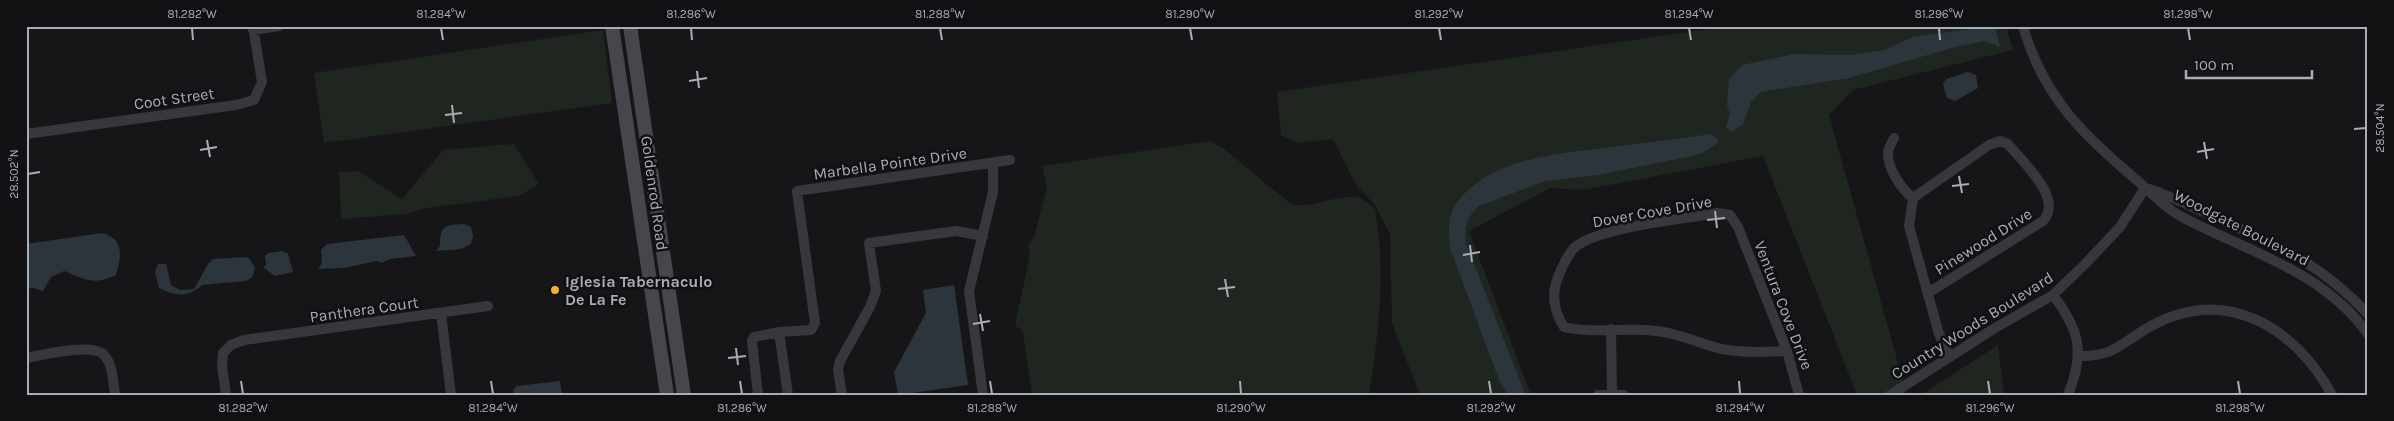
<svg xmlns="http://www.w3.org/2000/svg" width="2394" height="421" font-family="Karla,sans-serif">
<rect width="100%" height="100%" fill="#161618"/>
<path fill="#1e261f" d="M1729 26H2006L2013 50 1853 90 1829 115 1907 395H1857L1763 156 1583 190 1550 188 1469 231 1531 395H1420L1392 323 1390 234 1375 205 1356 185 1333 139 1298 143 1281 135 1277 92Z
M603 30 612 103 324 143 314 73Z
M1210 141 1224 149 1291 204C1314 210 1340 191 1362 199 1366 201 1371 206 1375 209 1386 269 1379 334 1369 395H1032L1023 332 1015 325 1030 255 1028 244 1034 237 1047 188 1042 166Z
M514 144 539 184 519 196 427 208 406 214 341 219 339 172 358 171 402 199 443 150Z
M1998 345 2004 395H1921Z"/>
<path fill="#2c353c" d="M1993 26H1995L2000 47 1985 41 1955 47 1849 78 1760 92 1751 102 1743 125 1731 132 1726 127 1730 114 1727 105 1729 79 1742 65 1795 54 1850 55 1884 50 1913 37Z
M1968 72 1976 75 1978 88 1955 101 1947 98 1943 84 1946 79Z
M1712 134 1719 142 1703 153 1687 157 1598 175 1545 181 1479 206C1467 216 1465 226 1465 241L1525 393 1508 395 1499 380 1450 248C1449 235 1447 219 1454 207 1490 151 1578 153 1636 144 1661 141 1687 137 1712 134Z
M464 224 471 227 473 236 471 244 461 249 436 251 440 246C440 226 444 225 464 224Z
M102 233C125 239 121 257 116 275 94 286 85 279 64 271L51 277 43 291 33 288 26 289V244Z
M404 235 416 256 390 259 382 263 377 261 343 268 318 269 322 263 321 250 327 244Z
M282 251 288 254 293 272 275 276 263 267 266 265 265 256 269 253Z
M246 257 250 259 255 268 252 277 246 281 202 285C188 298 175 296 159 288L155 272 158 264H166L171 285 180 290 194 289 208 264 213 259Z
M954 285 968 385 898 395 894 372 926 313 923 290Z
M560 381 562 395H514L513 390 517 386Z"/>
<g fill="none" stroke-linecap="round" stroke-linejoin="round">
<path stroke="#37383d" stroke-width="10" d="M2023 26C2043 97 2084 136 2139 182 2153 194 2164 207 2180 216 2246 251 2322 270 2368 334
M253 30 279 26
M26 134 236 105 254 100 262 82 253 26
M1894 138C1892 142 1888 149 1888 153 1887 168 1902 190 1913 198
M2149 189C2174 197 2196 209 2219 219 2281 247 2321 264 2368 314
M1928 293 2043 221C2064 198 2023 163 2008 144L2000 141 1989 145 1913 198 1909 226 1939 334 1950 357
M2053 295C2080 330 2085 353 2068 395
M441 313 451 395
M1611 329 1612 395
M779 332 788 395
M1787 351C1765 352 1744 353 1722 349 1700 344 1679 333 1656 331 1626 327 1593 334 1564 327 1555 314 1551 295 1557 280 1561 269 1566 258 1573 249 1594 227 1685 219 1717 213L1730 215 1738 227 1787 351 1799 395
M2079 356C2115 357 2122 342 2151 326 2226 285 2295 327 2332 395
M26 358C42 355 91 343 103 354 113 363 113 382 115 395
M226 395 222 366 223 353 231 345 244 340 488 306
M758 395 752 341 754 337 779 332 811 330 815 323 797 191 1010 160
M842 395 838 370 840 361 870 307 876 291 869 243 956 231 983 236
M983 395 969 291 993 192V164
M1598 395H1624
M1890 395 1995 328 2053 295 2086 263 2120 227 2145 188"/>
<path stroke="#45474d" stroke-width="14" d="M612 26 667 395
M630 26 684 395"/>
</g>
<path fill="none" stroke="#a8adb8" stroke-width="2" d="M192 28 193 40M441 28 443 40M691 28 692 40M940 28 942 40M1190 28 1192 40M1439 28 1441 40M1689 28 1691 40M1939 28 1940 40M2188 28 2190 40M697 71 699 88M689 81 707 78M452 105 454 123M445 115 462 113M2354 129 2366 128M207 140 210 157M2204 142 2207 159M200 150 217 147M2197 152 2214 149M28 174 40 172M1959 176 1962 193M1952 186 1969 184M1715 211 1717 228M1707 220 1725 218M1470 245 1472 262M1463 255 1480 252M1225 279 1228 297M1218 289 1235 287M980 314 983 331M973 324 990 321M736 348 738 365M728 358 746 356M241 381 243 394M491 381 493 394M740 381 742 394M990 381 992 394M1240 381 1241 394M1489 381 1491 394M1739 381 1740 394M1988 381 1990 394M2238 381 2240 394"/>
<circle fill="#f2b134" stroke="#111113" stroke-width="2" cx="555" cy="290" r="5"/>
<g text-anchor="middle" stroke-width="5" stroke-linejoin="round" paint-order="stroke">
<g font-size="16" fill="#a8adb8" stroke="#111113">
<text transform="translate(174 98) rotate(-8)" y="6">Coot Street</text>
<text transform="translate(890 163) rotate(-8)" y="6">Marbella Pointe Drive</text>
<text transform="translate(655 193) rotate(82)" y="6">Goldenrod Road</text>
<text transform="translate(1652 211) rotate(-10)" y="6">Dover Cove Drive</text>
<text transform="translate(2242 227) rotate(27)" y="6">Woodgate Boulevard</text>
<text transform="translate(1983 241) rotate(-32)" y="6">Pinewood Drive</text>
<text transform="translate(1784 305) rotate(69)" y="6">Ventura Cove Drive</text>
<text transform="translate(364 309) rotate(-8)" y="6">Panthera Court</text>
<text transform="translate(1972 325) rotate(-32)" y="6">Country Woods Boulevard</text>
</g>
<g font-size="16" font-weight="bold" fill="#a8adb8" stroke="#111113" text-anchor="start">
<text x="565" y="287">Iglesia Tabernaculo<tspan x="565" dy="18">De La Fe</tspan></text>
</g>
</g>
<rect width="2394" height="421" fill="none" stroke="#111113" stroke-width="55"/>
<path d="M2186 70v8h126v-8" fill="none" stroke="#a8adb8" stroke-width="2.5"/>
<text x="2194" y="70" font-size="15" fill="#a8adb8" stroke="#111113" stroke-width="4" paint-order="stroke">100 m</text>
<rect x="28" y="28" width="2338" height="366" fill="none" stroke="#a8adb8" stroke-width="2"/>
<g font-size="12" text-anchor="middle" fill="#a8adb8">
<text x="192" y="18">81.282°W</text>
<text x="441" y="18">81.284°W</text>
<text x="691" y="18">81.286°W</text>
<text x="940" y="18">81.288°W</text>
<text x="1190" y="18">81.290°W</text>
<text x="1439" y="18">81.292°W</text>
<text x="1689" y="18">81.294°W</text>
<text x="1939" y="18">81.296°W</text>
<text x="2188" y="18">81.298°W</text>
<text transform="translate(2380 128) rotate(-90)" y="4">28.504°N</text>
<text transform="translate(14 174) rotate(-90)" y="4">28.502°N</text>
<text x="243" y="412">81.282°W</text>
<text x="493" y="412">81.284°W</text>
<text x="742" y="412">81.286°W</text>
<text x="992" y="412">81.288°W</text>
<text x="1241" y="412">81.290°W</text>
<text x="1491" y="412">81.292°W</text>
<text x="1740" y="412">81.294°W</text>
<text x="1990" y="412">81.296°W</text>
<text x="2240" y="412">81.298°W</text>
</g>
</svg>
